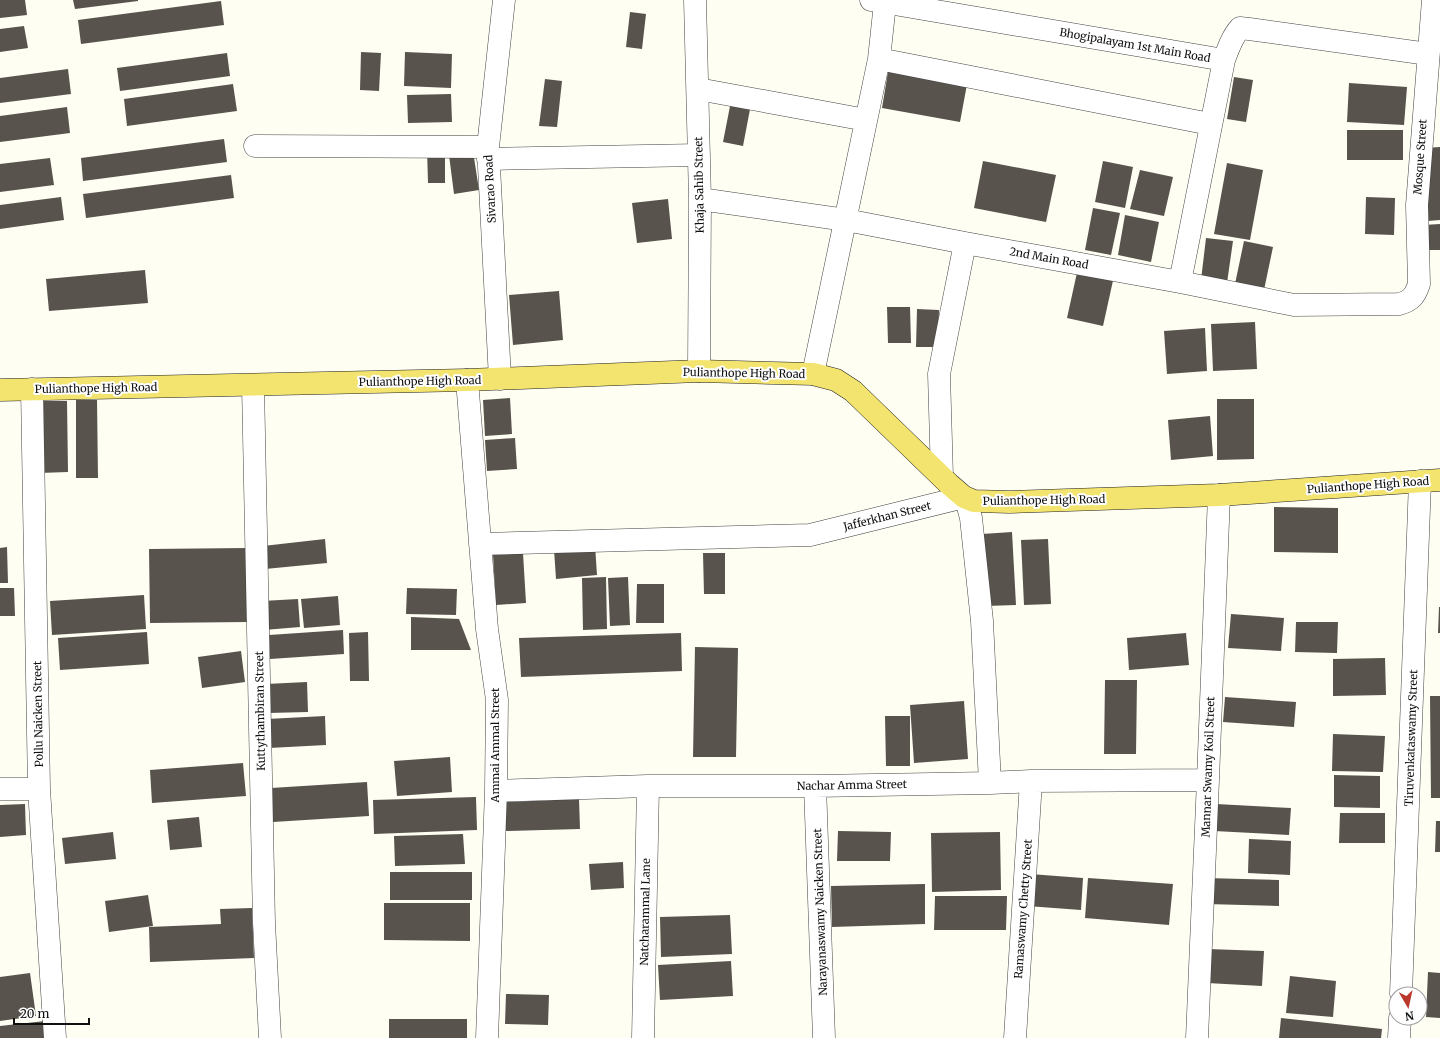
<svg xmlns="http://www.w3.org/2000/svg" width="1440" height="1038" font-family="Merriweather,serif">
<rect width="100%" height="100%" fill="#fefef3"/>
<path fill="#58534d" d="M0 0H25L27 15 0 18Z
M73 0H138V1L75 9Z
M221 1 224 25 81 44 78 20Z
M630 12 646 14 642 49 626 47Z
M24 26 28 48 0 52V29Z
M361 52 381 53 379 91 360 90Z
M405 52 452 54 451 88 404 86Z
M227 53 230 76 120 91 117 68Z
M889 66 968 79 960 122 882 108Z
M68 69 71 94 0 103V78Z
M1234 77 1253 80 1246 122 1227 119Z
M545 79 562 81 557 127 539 126Z
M1349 83 1407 87 1404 125 1347 122Z
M233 84 237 111 127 126 124 99Z
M451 94 452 122 408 123 407 95Z
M731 101 751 104 743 146 723 142Z
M67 107 70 133 0 142V116Z
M1347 130H1403V160H1347Z
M224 139 227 162 83 181 81 158Z
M1440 147V220L1428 221 1425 148Z
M427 149H445V183H428Z
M473 151 479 190 454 194 449 155Z
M50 158 54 185 0 192V164Z
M983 161 1056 175 1046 222 974 208Z
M1103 161 1133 167 1125 208 1095 202Z
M1227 163 1263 170 1250 240 1214 234Z
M1140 170 1173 177 1164 216 1130 209Z
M231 175 234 198 86 218 83 194Z
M61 197 64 220 0 229V205Z
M1366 197 1395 198 1394 235 1365 234Z
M668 199 672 239 637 243 632 203Z
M1093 208 1120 213 1111 255 1085 250Z
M1125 215 1159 222 1151 262 1118 255Z
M1440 224V250H1423V225Z
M1206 238 1233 241 1227 283 1201 280Z
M1244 241 1273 247 1264 290 1235 284Z
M1078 268 1114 276 1103 326 1067 318Z
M145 270 148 303 49 311 46 279Z
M559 291 563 340 513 345 509 295Z
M887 307H910L911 343H888Z
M917 309 939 310 938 347H916Z
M1255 322 1257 369 1213 371 1211 324Z
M1205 328 1207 371 1167 374 1164 331Z
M510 398 512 434 485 436 483 400Z
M1217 399H1254V459L1217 460Z
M76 400H97L98 478H76Z
M38 401H67L68 472 39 473Z
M1210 416 1213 456 1171 460 1168 420Z
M515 438 517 469 487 471 485 440Z
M1274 507 1338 508V553L1274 552Z
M1012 532 1016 605 986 606 982 534Z
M325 539 327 563 265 569 263 546Z
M1048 539 1051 604 1024 605 1021 540Z
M595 545 597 575 556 579 554 549Z
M7 547 8 583H0V548Z
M248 548V622L150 623 149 549Z
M523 553 526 603 496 605 493 555Z
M703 553H725V594H704Z
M606 577 607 629 583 630 582 578Z
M628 577 630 625 610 626 608 578Z
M637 584H664V623H636Z
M0 588H14L15 616H0Z
M407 588 457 589 456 615 406 614Z
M144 595 146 629 52 635 50 601Z
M338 596 340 625 304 628 301 599Z
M298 599 300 627 264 630 262 601Z
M1439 607H1440V633H1438Z
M1231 614 1284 618 1281 651 1228 648Z
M411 617 459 619 471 650H411Z
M1296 622H1338L1337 653 1295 652Z
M343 630 344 654 270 659 269 635Z
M147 632 149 664 60 670 58 638Z
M368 632 369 681H350L349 633Z
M681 633 682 671 521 677 519 638Z
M1186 633 1189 665 1129 670 1127 638Z
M695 647 738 648 736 757H693Z
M241 651 245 682 202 688 198 657Z
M1385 658 1386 695 1333 696V659Z
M1105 680H1137L1136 754H1104Z
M307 682 308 712 268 713 266 684Z
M1430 696H1440V798H1431Z
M1225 697 1296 702 1294 727 1223 722Z
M964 701 968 759 914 763 910 705Z
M325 716 326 745 269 748 267 719Z
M885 716H910V766H886Z
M1333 734 1385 736 1383 772 1332 771Z
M450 757 452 792 397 796 394 761Z
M243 763 246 796 152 803 150 770Z
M1334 775 1380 776V808L1334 807Z
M367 782 369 816 273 822 271 788Z
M476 797 477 830 374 834 373 800Z
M579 799 580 829 506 831 505 802Z
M25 804 26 835 0 837V805Z
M1216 804 1291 808 1289 835 1214 831Z
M1340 813H1385V843H1339Z
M199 817 202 847 170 850 167 820Z
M1436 821H1440V852H1435Z
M838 831 891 832 890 861H837Z
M113 832 116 859 65 864 62 838Z
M1000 832 1001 890 932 892 931 833Z
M463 834 465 864 395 866 394 836Z
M1249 839 1291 841 1290 875 1248 873Z
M623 862 624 888 591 890 589 864Z
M390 872H472V900H390Z
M1030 874 1083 878 1081 910 1027 906Z
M1088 878 1173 884 1169 925 1085 918Z
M1206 878 1279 880V906L1206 904Z
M925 884V924L832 927 831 886Z
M148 895 153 926 109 932 105 901Z
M935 896H1007L1006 930H934Z
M384 903H470V941L384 940Z
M252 908 254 958 150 962 149 927 221 924 220 909Z
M730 915 732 954 661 957 660 917Z
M1208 949 1264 951 1262 986 1207 983Z
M731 961 733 996 660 1000 658 965Z
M1428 972 1440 973V1018L1426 1017Z
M30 973 36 1016 0 1021V977Z
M1290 976 1336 981 1333 1017 1286 1013Z
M506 994 549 995 548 1025 505 1024Z
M1281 1018 1382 1029 1381 1038H1279Z
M389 1019H467V1038H389Z
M45 1021 47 1038H0V1026Z"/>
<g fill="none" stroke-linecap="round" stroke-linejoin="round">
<g stroke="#434343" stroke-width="23">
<path id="minor" d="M695 0 700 199 699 371
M871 0 1224 60 1180 282
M879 59 1210 124
M1224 60C1228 49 1232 37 1240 28L1249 29 1428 54
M698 89 866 120
M255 146 488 147
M488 159 699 155
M700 199 846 220 965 243 1180 282 1294 305 1399 304C1411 301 1415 296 1419 284L1417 205 1433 0
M813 374 879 59 885 3
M500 379 488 147 504 0
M467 380 487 629 497 700 496 791 487 1038
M253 385 264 923 270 1038
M32 389 39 789 55 1038
M942 477 939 374 965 243
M480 544 810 535 964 497 967 503 971 518 982 621 990 783
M815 786 824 1038
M0 789H39
M496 791 648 786H815L990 783 1031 781 1208 780
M1401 994 1420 481
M643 1038 648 786
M1015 1038 1031 781
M1197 1038 1208 780 1219 495
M1399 1038 1400 1018"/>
</g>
<g stroke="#212121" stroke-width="23">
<path id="major" d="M0 390 467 380 699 371 813 374 836 380 853 391 949 484 964 497 974 501 1010 502 1219 495 1440 480"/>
</g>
<use href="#minor" stroke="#fff" stroke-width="22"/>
<use href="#major" stroke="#f3e46f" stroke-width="22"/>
</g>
<g text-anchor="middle" stroke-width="4" stroke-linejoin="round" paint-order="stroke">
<g font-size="11" fill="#101010" stroke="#fff">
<text transform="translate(1135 45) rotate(10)" y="4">Bhogipalayam 1st Main Road</text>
<text transform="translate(1420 157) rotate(-86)" y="4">Mosque Street</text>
<text transform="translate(699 185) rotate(-91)" y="4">Khaja Sahib Street</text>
<text transform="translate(490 189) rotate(-93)" y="4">Sivarao Road</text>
<text transform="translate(1049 258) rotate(10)" y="4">2nd Main Road</text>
<text transform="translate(744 373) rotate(1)" y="4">Pulianthope High Road</text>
<text transform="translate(420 381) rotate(-1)" y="4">Pulianthope High Road</text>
<text transform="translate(96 388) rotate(-1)" y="4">Pulianthope High Road</text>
<text transform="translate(1368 485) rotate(-4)" y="4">Pulianthope High Road</text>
<text transform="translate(1044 500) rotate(-1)" y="4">Pulianthope High Road</text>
<text transform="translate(887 516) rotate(-14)" y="4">Jafferkhan Street</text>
<text transform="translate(260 711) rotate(-91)" y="4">Kuttythambiran Street</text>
<text transform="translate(38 714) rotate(-91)" y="4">Pollu Naicken Street</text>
<text transform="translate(1411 738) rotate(-88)" y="4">Tiruvenkataswamy Street</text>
<text transform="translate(495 745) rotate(-90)" y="4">Ammai Ammal Street</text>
<text transform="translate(1208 767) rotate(-88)" y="4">Mannar Swamy Koil Street</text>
<text transform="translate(852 785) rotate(-1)" y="4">Nachar Amma Street</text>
<text transform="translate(1023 909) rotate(-86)" y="4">Ramaswamy Chetty Street</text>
<text transform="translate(645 912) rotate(-89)" y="4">Natcharammal Lane</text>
<text transform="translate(820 912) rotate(-92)" y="4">Narayanaswamy Naicken Street</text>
</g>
</g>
<g transform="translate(1408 1006) rotate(171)"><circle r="19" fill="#ffffff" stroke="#9f9f9f"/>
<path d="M0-3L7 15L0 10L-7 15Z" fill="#bb382c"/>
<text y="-6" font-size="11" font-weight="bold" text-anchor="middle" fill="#101010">N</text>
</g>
<path d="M14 1018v6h75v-6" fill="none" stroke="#101010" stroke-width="2"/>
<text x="20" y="1018" font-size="12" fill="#101010" stroke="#ffffff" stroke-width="3" paint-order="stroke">20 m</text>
</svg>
